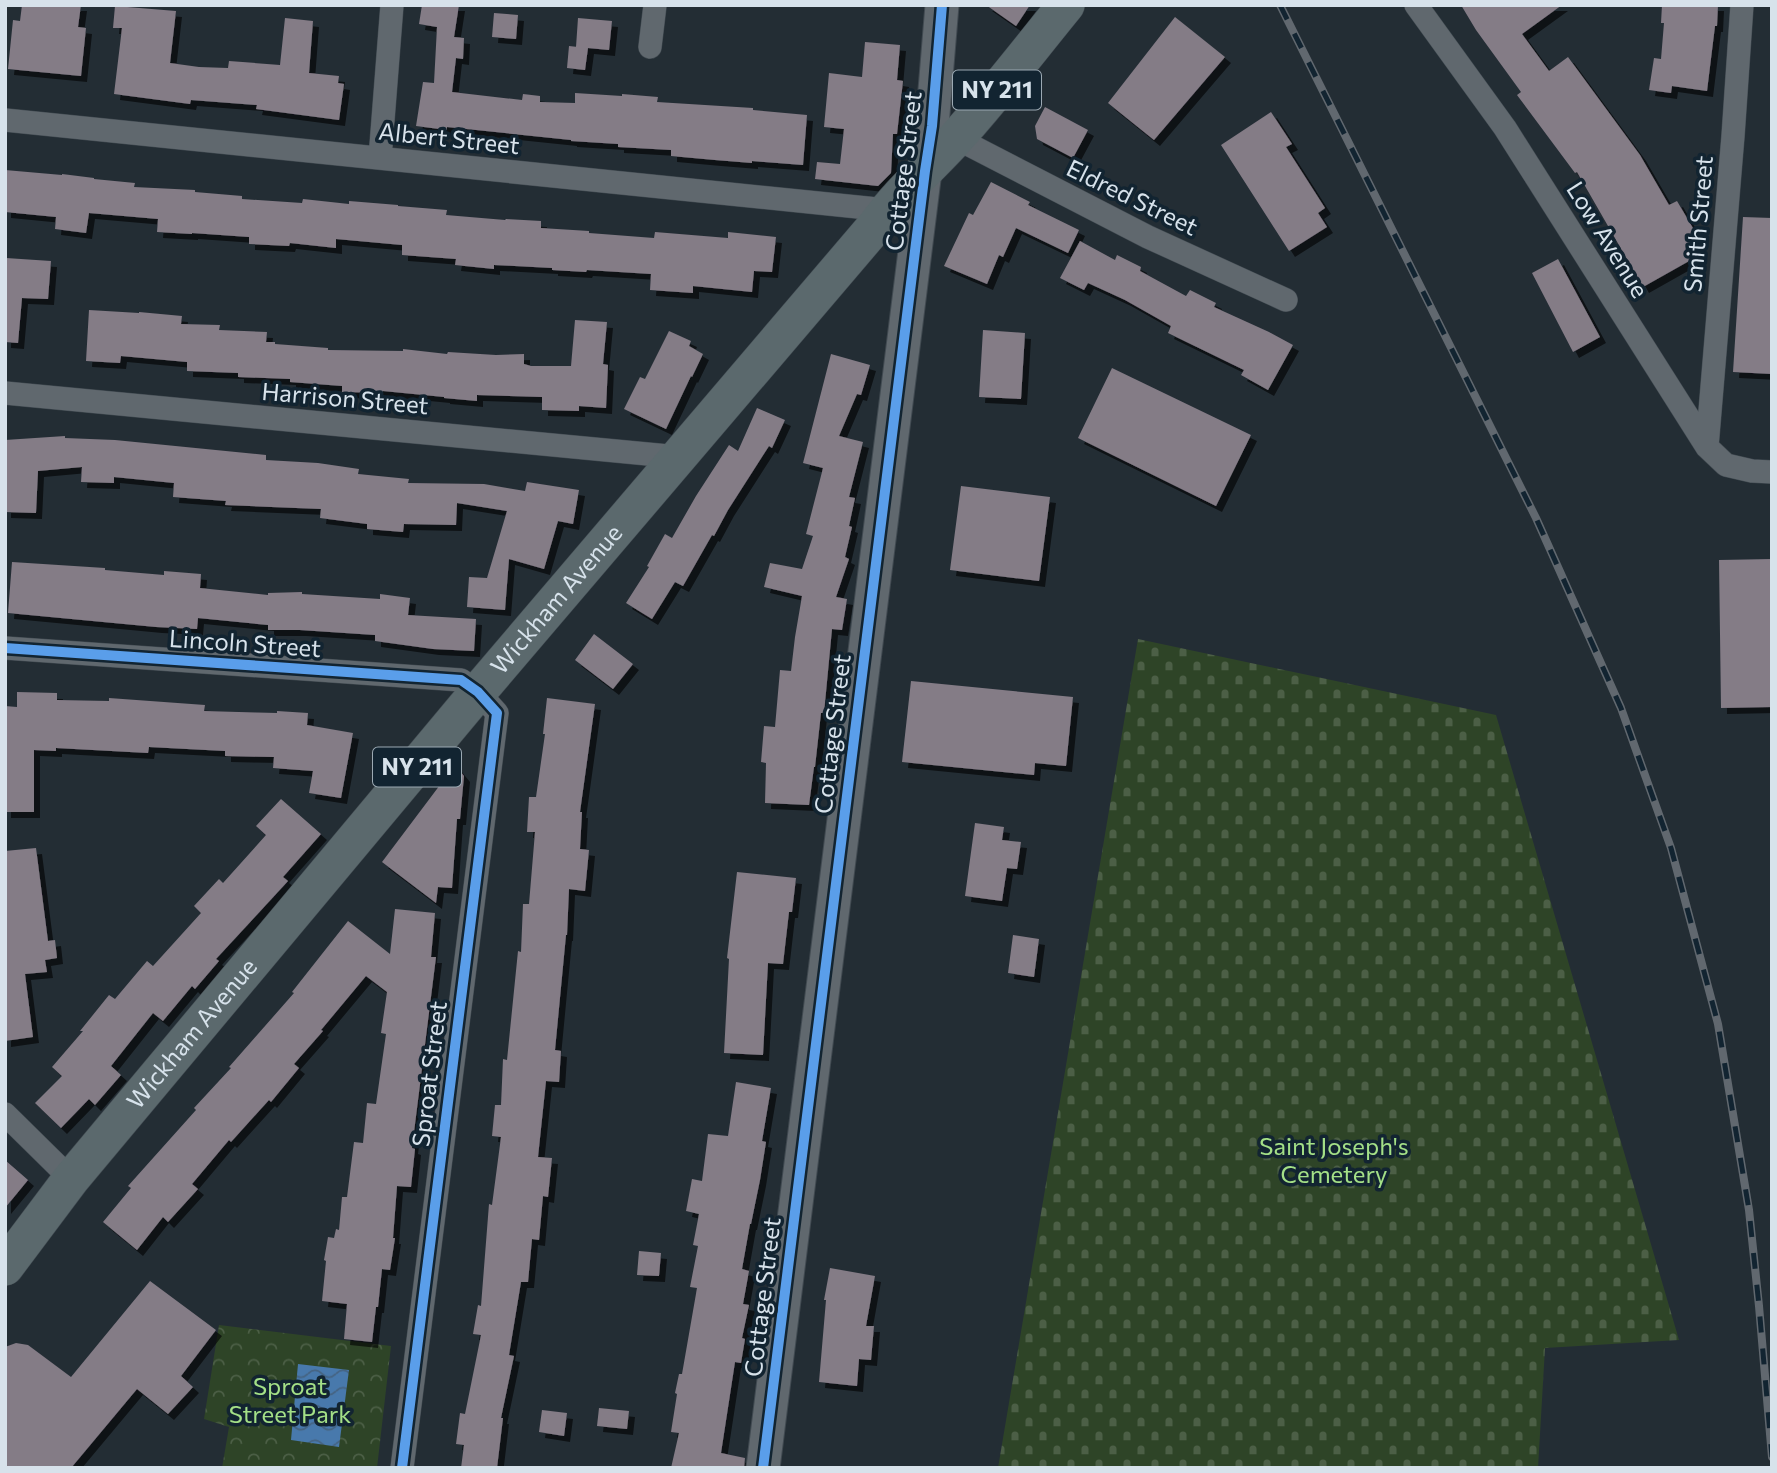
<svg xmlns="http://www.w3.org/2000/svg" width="1777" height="1473" font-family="Commissioner,sans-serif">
<defs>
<pattern id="cemetery-stones" width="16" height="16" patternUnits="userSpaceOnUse" patternTransform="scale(1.75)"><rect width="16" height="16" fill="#2e4427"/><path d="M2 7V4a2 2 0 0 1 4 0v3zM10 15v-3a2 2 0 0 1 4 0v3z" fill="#4c5f46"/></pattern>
<pattern id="park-crowns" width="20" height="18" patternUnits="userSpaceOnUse" patternTransform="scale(1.75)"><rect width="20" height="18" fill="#2e4427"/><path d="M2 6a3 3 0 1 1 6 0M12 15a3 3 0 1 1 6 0" fill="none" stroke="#4c5f46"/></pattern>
<pattern id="water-waves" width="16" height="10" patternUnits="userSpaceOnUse" patternTransform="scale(1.75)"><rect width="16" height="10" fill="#4879ac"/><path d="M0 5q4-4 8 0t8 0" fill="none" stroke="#456483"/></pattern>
<filter id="shadow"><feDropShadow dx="6" dy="6" stdDeviation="0" flood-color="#0009"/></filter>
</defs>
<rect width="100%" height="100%" fill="#232d34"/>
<path fill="url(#cemetery-stones)" d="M1138 639 1496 715 1679 1340 1545 1348 1538 1468H998Z"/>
<path fill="url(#park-crowns)" d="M219 1325 391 1346 377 1468H222L229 1427 204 1419Z"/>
<path fill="url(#water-waves)" d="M298 1364 349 1370 339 1447 291 1440Z"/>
<path fill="#847b86" filter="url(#shadow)" d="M22 5H81L78 27 86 28 81 76 8 69 13 20 20 21Z
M422 5H459L454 37 464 38 463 59 456 58 452 92 522 100 523 94 540 96V102L575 103V93L622 96V94L658 97 657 102 753 108V110L807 115 803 165 752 161V163L715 160 671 156V150L618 147V144L571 141V140L447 127V130L416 126 423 82 434 83 437 27 419 24Z
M986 5H1030L1016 26Z
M1461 5H1562L1522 34 1549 71 1568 57 1640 155 1669 205 1677 201 1697 235 1688 240 1698 256 1643 287 1577 172 1575 173 1517 95 1521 92 1476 30Z
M1662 5H1718L1717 26H1715L1707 91 1672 86 1671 93 1649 90 1654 58 1661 59 1664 23H1661Z
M115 6 176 11 170 63 199 67 228 68 229 61 280 65 285 18 313 21 309 73 339 76 338 83 344 84 339 120 256 109 257 105 191 100 190 104 114 94 122 28H113Z
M494 13 518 15 516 39 492 37Z
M1175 17 1225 57 1154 140 1108 103Z
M578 18 612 21 609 50 588 48 585 70 567 68 569 46 578 47H576Z
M865 42 900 45 897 80 903 81 897 134H893L891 173 878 186 815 179 817 162 840 164 844 129 824 127 829 73 862 77Z
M1045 107 1088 130 1073 158 1037 139 1035 126Z
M1271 112 1292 144 1286 147 1325 208 1318 213 1327 227 1289 251 1221 145Z
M5 170 62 175V174L94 178V179L135 183 134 187 195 190V192L242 196V199L302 203 303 199 349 204V201L398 205V206L447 210 446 215 505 220 506 219 541 221V228L589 231V233L654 238 655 232 728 238V232L776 237 772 272 754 271 752 292 693 286V293L650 290 651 274 587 270 586 272 552 270V268L494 265V269L455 265 456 259 402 255V245L336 239V248L290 243 289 246 249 244V237L192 233V234L157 232 158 219 89 213 86 233 55 229 56 217 5 212Z
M991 182 1030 202 1028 205 1079 230 1068 253 1016 228 1003 257 999 255 987 284 944 266 969 213 973 215Z
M1743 217 1772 218V374L1733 372Z
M1080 241 1115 260 1117 255 1141 267 1140 271 1186 296 1190 290 1216 303 1214 307 1269 332 1293 345 1268 390 1241 375 1244 370 1168 333 1171 326 1125 300 1088 283 1084 290 1060 278Z
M6 258 51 261 48 299 22 298 18 343 5 342Z
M1558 259 1600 337 1573 352 1532 273Z
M89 310 139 313V312L182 316 181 324 220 325 219 330 267 332 266 342H275V344L328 348V350L403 351V349L447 354 448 352 496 355 524 354V364L531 366H571L575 320 607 322 603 364 608 365 606 408 579 406V411L542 410V397L477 395V401L444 398V397L383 391V393L342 392V386L290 382V379L238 377V373L187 371V362L121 356 120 363 86 361Z
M983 330 1025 333 1021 399 979 397Z
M669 331 691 341 689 346 703 354 692 377 691 376 666 429 624 409 640 377 645 379Z
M831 354 870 365 861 395 857 394 839 436 863 442 849 497 855 498 849 526 852 527 845 557 849 559 836 597 847 599 842 630 832 629 824 713H821L815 767H814L809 805 765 803 766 763 761 762 764 726 775 727 780 670 791 671 795 637 802 596 764 587 770 563 802 569 813 536 806 534 823 468 803 463Z
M1112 368 1251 435 1216 506 1078 438Z
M757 408 785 420 772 448 769 446 728 510 714 536 712 535 683 586 675 582 652 619 626 603 649 567 647 566 665 534 672 538 696 496 729 445 738 451Z
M65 436V438L115 440 266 455V460L318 463 359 469 358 474 409 479 408 483 484 484 525 491 527 482 579 490 573 524 558 521 544 569 509 559 505 610 467 607 469 577 487 578 507 511 457 503 456 525 404 524 403 532 367 529V524L320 518 321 509 225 505 226 501 173 497 174 483 114 477V483L81 482 82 467 38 471 36 513 5 512V440Z
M961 486 1050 497 1039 581 950 570Z
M1772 559V707L1721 708 1719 560Z
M12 562 105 568V570L164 575V571L201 574 200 588 268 595V593L302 592V594L380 599V594L410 598 408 615 476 619 474 651 433 649 375 641V635L300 630H268V625L198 618 197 629 156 627 8 613Z
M594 634 633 664 613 689 575 660Z
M911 681 1073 697 1066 766 1035 763 1034 775 902 762Z
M17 692 57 693V700L109 701V698L205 705 204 711 277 713V711L308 713 307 725 353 733 341 798 309 793 313 771 273 768 274 757 225 756V751L149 747 148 753 56 748V751L34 750V812H5V706L17 707Z
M547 698 595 704 580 812H582L580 849 589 850 585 891 569 889 567 935H566L555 1050 561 1051 559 1082 546 1081 538 1157 552 1158 548 1197 543 1196 539 1240 532 1239 528 1282H521L509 1355 514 1356 501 1418H503L497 1468H461L464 1445 456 1444 460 1413 465 1414 481 1335 473 1334 478 1305 481 1306 489 1204 492 1205 501 1137 492 1136 495 1105H501L503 1059 507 1060 518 951 521 952 523 904H529L535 832H527L529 797H536L545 734H543Z
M455 765 464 776 460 819H457L452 888 438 887 436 903 382 862Z
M281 799 321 834 283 877 288 881 216 959 219 961 195 989 192 986 163 1021 153 1013 111 1066 121 1075 95 1105 89 1099 61 1128 35 1103 62 1076 52 1067 83 1031H80L109 995 115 999 147 961 153 966 201 913 194 906 219 879 223 883 266 835 256 826Z
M975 823 1004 827 1002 840 1021 842 1017 869 1007 868 1002 901 965 896Z
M36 848 48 941 55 940 57 958 45 960 47 972 25 974 33 1037 5 1041V851Z
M737 872 796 878 792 912H789L783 964 768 963 763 1055 724 1053 729 959 727 958Z
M395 909 435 913 431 957H436L412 1148 415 1149 411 1187 397 1186 393 1238H395L390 1270 382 1269 378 1307H376L372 1342 344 1339 347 1304 322 1301 326 1261 324 1260 328 1237 334 1238 336 1229 339 1230 342 1197H347L354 1142 363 1143 367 1103 376 1104 386 1034 381 1033 387 992 366 976 321 1030 323 1031 294 1064 299 1068 271 1102 269 1100 231 1142 229 1140 192 1184 198 1189 168 1222 163 1217 137 1250 103 1222 131 1188 128 1186 196 1110 194 1108 231 1068 229 1067 294 993 292 992 348 921 390 954Z
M1013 935 1039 939 1034 977 1008 973Z
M736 1082 771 1088 762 1141 766 1142 760 1180 751 1224H750L742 1269 749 1271 743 1304 749 1305 742 1338 745 1339 741 1363 735 1362 721 1453 745 1458 744 1468H671L679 1433 671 1432 677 1394 675 1393 679 1374H682L697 1288 690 1287 698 1246 693 1245 699 1214 686 1211 692 1179 702 1181 708 1134 728 1136Z
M5 1160 28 1180 5 1208Z
M639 1251 661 1253 659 1276 637 1275Z
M830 1268 875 1276 866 1326H874L871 1360 859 1359 857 1386 819 1382 826 1300H824Z
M150 1281 216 1330 181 1376 193 1387 168 1414 137 1389 71 1468H5V1347L16 1343 28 1345 71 1377Z
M599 1408 629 1411 627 1429 597 1426Z
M542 1410 567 1413 564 1436 539 1432Z"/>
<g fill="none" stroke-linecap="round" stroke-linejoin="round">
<g stroke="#414a51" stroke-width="24">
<path id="street" d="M1416 5 1505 128 1707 447 1726 465 1752 471 1772 472
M650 47 655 5
M5 120 887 210
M956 138 1148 237 1286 300
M380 158 392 5
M5 393 679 457
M1707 447 1733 136 1742 5
M5 648 461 680 478 692 497 713 402 1468
M5 1114 71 1179"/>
</g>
<g stroke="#414a51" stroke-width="35">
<path id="secondary" d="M763 1468 925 171 932 126 942 5"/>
</g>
<g stroke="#414a51" stroke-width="38">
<g id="primary">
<path id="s1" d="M5 1267 71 1179 478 692 877 224C900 192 931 166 957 137 995 95 1030 49 1066 5"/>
</g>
</g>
<use href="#street" stroke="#60686e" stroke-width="23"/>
<use href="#secondary" stroke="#60686e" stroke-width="33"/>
<use href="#primary" stroke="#5b696d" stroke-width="37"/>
<g stroke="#61686f" stroke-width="8">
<path id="rail" d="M1280 5 1536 518 1621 708 1671 848 1718 1024 1749 1210 1759 1306 1772 1457"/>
</g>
<use href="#rail" stroke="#122431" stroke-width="5" stroke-dasharray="16" stroke-linecap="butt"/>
<g stroke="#122431" stroke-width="15">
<path id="cycleway" d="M5 648 461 680 478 692 497 713 402 1468
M763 1468 925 171 932 126 942 5"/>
</g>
<use href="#cycleway" stroke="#5a9eea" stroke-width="10"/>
</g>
<g text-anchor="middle" stroke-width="7" stroke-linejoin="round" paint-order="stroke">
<g fill="#122431" stroke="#9ca9b3" stroke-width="2">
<rect x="953" y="70.5" width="88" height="39" rx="5"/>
<rect x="373" y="747.5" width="88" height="39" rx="5"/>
</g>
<g font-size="23" font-weight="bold" fill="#d7e2eb">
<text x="997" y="98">NY 211</text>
<text x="417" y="775">NY 211</text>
</g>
<g font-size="24" fill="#d7e2eb" stroke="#122431">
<text transform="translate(449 139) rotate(6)" y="8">Albert Street</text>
<text transform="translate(904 171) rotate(-83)" y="8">Cottage Street</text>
<text transform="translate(1132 198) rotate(26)" y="8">Eldred Street</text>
<text transform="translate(1699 224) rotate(-85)" y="8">Smith Street</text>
<text transform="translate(1607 240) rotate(58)" y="8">Low Avenue</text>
<text transform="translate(345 399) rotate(5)" y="8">Harrison Street</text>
<text dy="8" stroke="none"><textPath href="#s1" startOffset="866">Wickham Avenue</textPath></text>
<text transform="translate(245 644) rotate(4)" y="8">Lincoln Street</text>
<text transform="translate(833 734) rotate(-83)" y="8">Cottage Street</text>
<text dy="8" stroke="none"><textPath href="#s1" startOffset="299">Wickham Avenue</textPath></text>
<text transform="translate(430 1074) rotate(-83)" y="8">Sproat Street</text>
<text transform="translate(763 1297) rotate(-83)" y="8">Cottage Street</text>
</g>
<g font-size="24" fill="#a4e087" stroke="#122431">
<text x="1334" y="1155">Saint Joseph's<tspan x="1334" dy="28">Cemetery</tspan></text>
<text x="290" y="1395">Sproat<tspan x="290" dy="28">Street Park</tspan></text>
</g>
</g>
<rect width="1777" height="1473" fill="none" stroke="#d7e2eb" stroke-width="14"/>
</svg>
